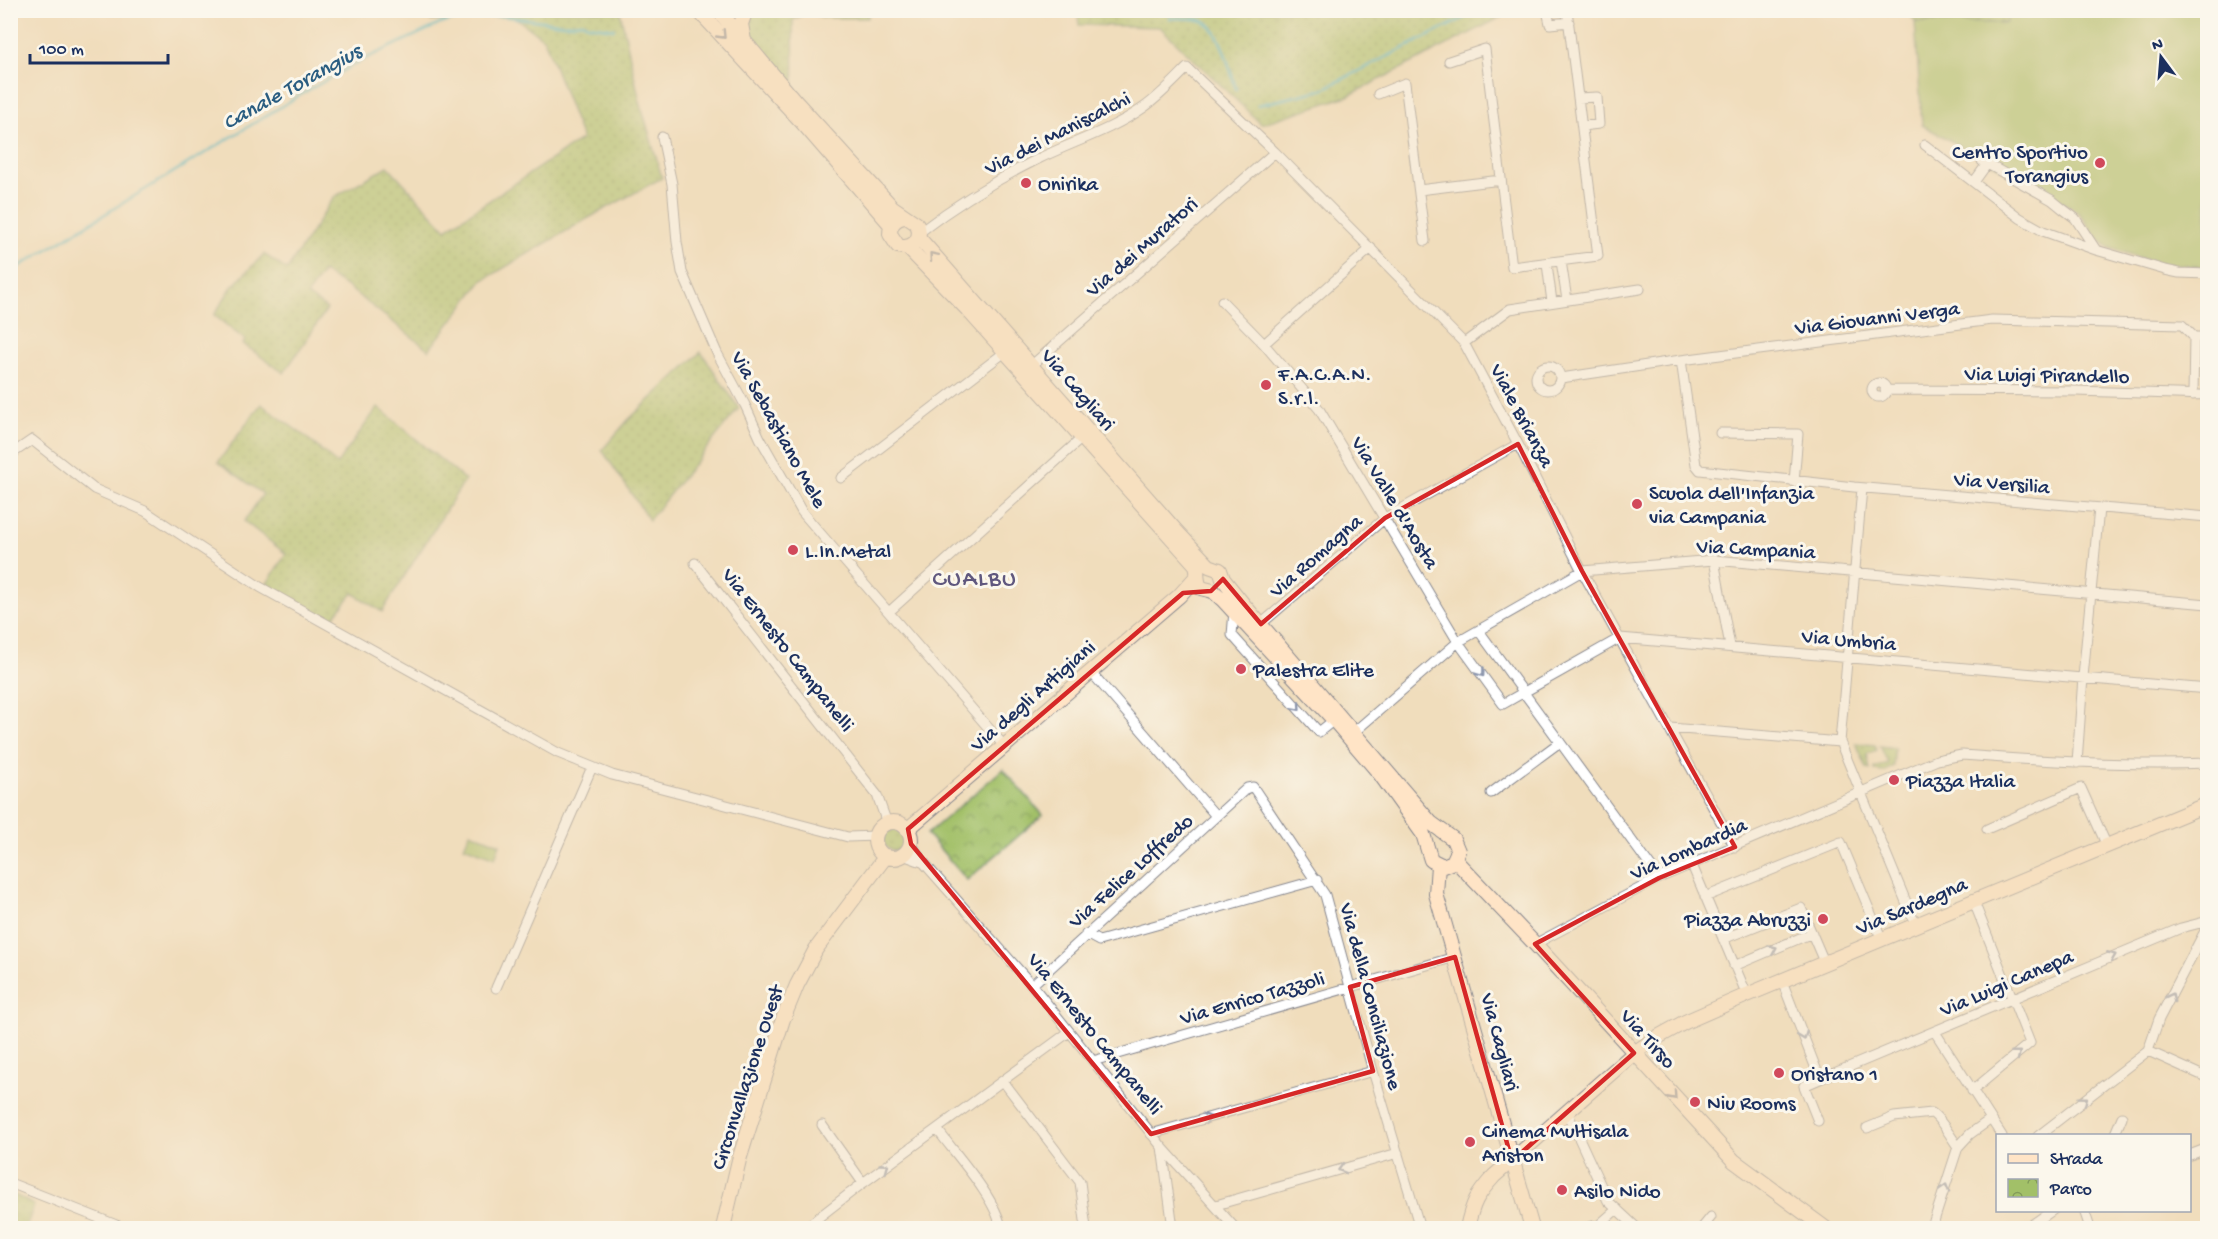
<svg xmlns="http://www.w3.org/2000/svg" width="2218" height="1239" font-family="'Gochi Hand',sans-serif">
<defs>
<pattern id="grass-dots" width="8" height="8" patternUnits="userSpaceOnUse" patternTransform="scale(1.5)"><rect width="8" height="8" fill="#a2c068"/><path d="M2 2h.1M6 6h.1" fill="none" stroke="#839c59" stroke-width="1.8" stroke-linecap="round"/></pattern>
<pattern id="park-crowns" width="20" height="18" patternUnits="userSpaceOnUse" patternTransform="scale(1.5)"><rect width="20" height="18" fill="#a2c068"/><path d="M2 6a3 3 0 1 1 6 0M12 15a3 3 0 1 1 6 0" fill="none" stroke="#839c59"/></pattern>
</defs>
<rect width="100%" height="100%" fill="#fbf7ec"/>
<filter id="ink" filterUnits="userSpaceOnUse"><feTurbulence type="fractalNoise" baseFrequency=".0167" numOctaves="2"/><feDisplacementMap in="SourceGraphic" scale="12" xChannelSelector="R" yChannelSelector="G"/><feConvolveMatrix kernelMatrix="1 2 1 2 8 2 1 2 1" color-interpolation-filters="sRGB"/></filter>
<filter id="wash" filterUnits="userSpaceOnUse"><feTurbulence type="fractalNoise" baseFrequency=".008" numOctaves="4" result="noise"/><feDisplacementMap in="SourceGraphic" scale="24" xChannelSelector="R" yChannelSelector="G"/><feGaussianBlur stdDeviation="1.35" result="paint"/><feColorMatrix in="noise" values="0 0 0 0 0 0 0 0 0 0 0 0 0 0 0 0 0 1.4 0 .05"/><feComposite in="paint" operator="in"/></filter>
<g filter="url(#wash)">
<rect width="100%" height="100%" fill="#f0ddbc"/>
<path fill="url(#grass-dots)" stroke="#5e7863" stroke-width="1.5" d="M453 10 620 11 640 102 662 178 585 220 482 281 429 350 346 286 323 272 307 295 327 309 284 373 243 344 245 340 214 315 231 288 264 254 287 270 334 197 388 166 446 229 582 139 544 39 513 16 430 21Z
M751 11H801L802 15 793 20 794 91 750 41 746 31Z
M813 11V10L1513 11 1348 96 1261 124 1160 27 1079 25 1078 15 869 12 868 18H824L815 15Z
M1908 11H2007V23L1915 22Z
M701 352 739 408 649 520 602 450 628 420Z
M261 404 306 437 337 464 378 407 465 480 382 612 353 593 332 619 264 588 286 554 244 521 263 494 218 462Z
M1856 743 1875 745 1877 750 1867 754 1870 770 1867 769Z
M1880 746 1895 748 1893 766 1884 772 1875 771V768L1888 763Z
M883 838a13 13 0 1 1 26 0a13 13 0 1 1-26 0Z
M11 1193 34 1205 26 1228H11Z"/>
<path fill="url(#park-crowns)" stroke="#5e7863" stroke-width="1.5" d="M1003 769 1043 815 967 880 927 834Z"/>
<path fill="#a2c068" stroke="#5e7863" stroke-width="1.5" d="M2007 10 2207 11V267L2159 264 2110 248 2099 240 2080 214 2069 206 1922 125 1915 22 2007 23Z
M470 832 500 844 495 858 464 846Z"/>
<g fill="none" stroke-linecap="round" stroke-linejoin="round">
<path stroke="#46b3c3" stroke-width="3" d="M1169 18C1179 19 1193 17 1203 21 1220 26 1231 73 1236 89
M1258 105 1321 90 1480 10
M10 272 300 95 358 62 440 24 459 18 502 16 565 24 582 22 588 25 614 29"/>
</g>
</g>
<g filter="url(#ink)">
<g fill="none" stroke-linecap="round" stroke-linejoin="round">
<g stroke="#86868d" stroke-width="11">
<path id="street" d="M1547 10 1550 24 1569 22
M1449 61 1485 49 1512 267 1598 256 1567 10
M1378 94 1405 83 1425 241
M1578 98 1597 97 1599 124 1582 126
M662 137 672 184 677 242 682 272 717 353 745 405 760 438 802 512 1005 747
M1925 145 2020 218 2043 231 2096 250
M1982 161 2052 200 2063 209 2075 218 2096 250 2165 270 2179 273 2208 274
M1974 182 1987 164
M1419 190 1501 180
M920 232C955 205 996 180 1036 160 1072 142 1110 131 1143 108 1159 97 1173 82 1187 68L1275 152 1464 343 1518 444 1582 571 1735 847
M1561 261 1567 300
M1547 264 1552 302
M1222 301 1264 344 1319 409 1458 642 1503 704 1620 638 2208 689
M2194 337H2208
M1464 343 1510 309 1640 289
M1264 344 1371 248
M1681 360 1696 465 1700 470 1854 487 2208 517
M1536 378a12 12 0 1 1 24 0a12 12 0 1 1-24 0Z
M1031 366 1275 152
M1561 378 1681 360 1992 320 2182 325 2194 337 2193 395
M1872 390a7 7 0 1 1 14 0a7 7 0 1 1-14 0Z
M1885 390 2076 391 2208 395
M1720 433 1798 434 1794 482
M10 455 32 440 94 489 145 511 260 587 558 753 612 775 848 837 876 836
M841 478 1005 352
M1862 488 1840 742 1916 926
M1714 560 1730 646
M695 563 877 795 887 823
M890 611 1082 438
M1234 611 1232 635 1319 732 1334 720
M1261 624 1385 518 1518 444
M1479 631 1659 878
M1091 672 1216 816
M1670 728 1840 742
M1354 732 1458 642 1582 571 1714 560 2208 604
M2077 763 2083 677 2099 508
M1491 793 1560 742
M1987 829 2081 788 2107 846
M911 844 924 863 1032 985 1162 1147 1235 1228
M903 855 922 862
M1692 865 1747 995
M1705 897 1841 842 1882 940
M1086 934 1099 941 1317 880
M1723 939 1801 908 1825 964
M1535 944 1659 878 1937 760 1962 755C2044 761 2125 766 2208 763
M1734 966 1812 933
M1782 981 1820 1079 2181 928 2208 921
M1032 985 1247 788 1253 787 1325 895 1373 1071 1420 1228
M496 988 592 767
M1935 1032 2002 1136
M2148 1051 2159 1019 2208 925
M2148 1051 2208 1078
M1093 1061 1455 957
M1003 1081 1080 1182 1086 1228
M1972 1091 2030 1043 1974 902
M1567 1112 1608 1201 1637 1228
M1818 1121 1804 1086 1820 1079
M822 1125 863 1183
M1867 1128 1894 1117 1932 1113C1941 1119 1951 1137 1958 1147
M937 1129C956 1155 996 1198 1001 1228
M1151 1134 1373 1071
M2038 1136 2148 1051
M2114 1136 2122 1117
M1162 1147 1173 1228
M2190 1155 2208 1148
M10 1183 124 1228
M1216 1205 1398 1153
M2084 1210 2090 1228
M805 1228 863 1183 1069 1032
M1585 1228 1600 1224 1617 1209
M1702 1228 1711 1217
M1882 1228 1884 1226 1886 1228
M1934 1228 1933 1224 1958 1147 1970 1134 1991 1119
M2027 1228 2053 1210"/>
</g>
<g stroke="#86868d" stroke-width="16">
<path id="secondary" d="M698 10 801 121 891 225
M718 10 795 101 892 207 917 224C923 239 913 250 898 246L890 234C890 224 895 219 904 217
M744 41 741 24 746 10
M907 247 967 309 1196 565C1199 573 1195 580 1201 588L1213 591 1223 600 1334 720 1380 774 1423 834 1431 860 1443 866 1453 862 1458 851 1453 839 1431 823 1243 604 1223 579 1220 570 1209 566 1177 532 919 238
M875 840a18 18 0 1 1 36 0a18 18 0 1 1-36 0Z
M908 829 1179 596 1197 576
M1455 860 1535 944 1734 1161 1825 1228
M1438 865 1436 894 1532 1228
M723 1228 739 1160 783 1019 797 985 816 949 886 856
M1467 1228C1473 1202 1476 1196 1494 1176L1634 1053 1656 1038 1685 1022 1747 995 2208 804"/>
</g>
<use href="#street" stroke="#fff" stroke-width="9"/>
<use href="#secondary" stroke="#ffe4c6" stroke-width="14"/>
</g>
<defs><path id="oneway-chevron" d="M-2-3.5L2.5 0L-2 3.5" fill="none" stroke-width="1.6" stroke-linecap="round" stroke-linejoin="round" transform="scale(1.5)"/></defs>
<g stroke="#8d8a92">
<use href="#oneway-chevron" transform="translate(722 35) rotate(46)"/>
<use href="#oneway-chevron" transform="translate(933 256) rotate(-131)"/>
<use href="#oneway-chevron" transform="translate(1673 1096) rotate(48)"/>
</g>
<g stroke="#8d97ae">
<use href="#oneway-chevron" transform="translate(1481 673) rotate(54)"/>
<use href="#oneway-chevron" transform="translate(1297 707) rotate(48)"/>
<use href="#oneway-chevron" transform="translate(1773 949) rotate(-23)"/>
<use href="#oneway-chevron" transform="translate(2112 956) rotate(-22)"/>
<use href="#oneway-chevron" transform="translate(2171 997) rotate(-63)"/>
<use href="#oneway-chevron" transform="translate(1803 1036) rotate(69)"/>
<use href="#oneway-chevron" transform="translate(2017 1054) rotate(-39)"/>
<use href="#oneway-chevron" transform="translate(2084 1100) rotate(-37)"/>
<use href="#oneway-chevron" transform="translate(1207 1118) rotate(-16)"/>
<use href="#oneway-chevron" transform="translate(885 1167) rotate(-36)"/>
<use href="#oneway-chevron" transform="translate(1342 1169) rotate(164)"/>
<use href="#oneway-chevron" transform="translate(1945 1188) rotate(-73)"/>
</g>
</g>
<path d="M0 0H2218V1239H0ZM1518 444 1582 571 1735 847 1659 878 1535 944 1634 1053 1512 1161 1455 957 1350 987 1373 1071 1151 1134 911 844 908 829 1183 593 1211 591 1223 579 1261 624 1385 518Z" fill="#f0ddbc" fill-opacity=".55" fill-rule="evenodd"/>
<path fill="none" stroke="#d62828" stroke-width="4.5" stroke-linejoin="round" d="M1518 444 1582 571 1735 847 1659 878 1535 944 1634 1053 1512 1161 1455 957 1350 987 1373 1071 1151 1134 911 844 908 829 1183 593 1211 591 1223 579 1261 624 1385 518Z"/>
<g fill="#d1495b" stroke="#fbf7ec" stroke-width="2">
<circle cx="2100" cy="163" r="6"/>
<circle cx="1026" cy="183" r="6"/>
<circle cx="1266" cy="385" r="6"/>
<circle cx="1637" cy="504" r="6"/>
<circle cx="793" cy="550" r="6"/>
<circle cx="1241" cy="669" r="6"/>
<circle cx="1894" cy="780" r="6"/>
<circle cx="1823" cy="919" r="6"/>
<circle cx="1779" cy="1073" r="6"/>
<circle cx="1695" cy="1102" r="6"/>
<circle cx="1470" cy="1142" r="6"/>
<circle cx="1562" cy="1190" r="6"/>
</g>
<g text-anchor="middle" stroke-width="6" stroke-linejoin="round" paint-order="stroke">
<g font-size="21" fill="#1b2f5e" stroke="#fbf7ec">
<text transform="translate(1057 132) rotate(-27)" y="7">Via dei Maniscalchi</text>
<text transform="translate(1141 246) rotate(-41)" y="7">Via dei Muratori</text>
<text transform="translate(1877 317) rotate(-7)" y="7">Via Giovanni Verga</text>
<text transform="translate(2047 374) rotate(1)" y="7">Via Luigi Pirandello</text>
<text transform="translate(1079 389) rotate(49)" y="7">Via Cagliari</text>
<text transform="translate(1523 415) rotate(62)" y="7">Viale Brianza</text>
<text transform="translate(780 429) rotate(61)" y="7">Via Sebastiano Mele</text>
<text transform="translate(2002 482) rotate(5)" y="7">Via Versilia</text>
<text transform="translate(1396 502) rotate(59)" y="7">Via Valle d'Aosta</text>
<text transform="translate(1756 548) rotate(3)" y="7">Via Campania</text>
<text transform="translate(1315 555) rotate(-41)" y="7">Via Romagna</text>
<text transform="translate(1849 639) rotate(5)" y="7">Via Umbria</text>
<text transform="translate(789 649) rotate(52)" y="7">Via Ernesto Campanelli</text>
<text transform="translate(1032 695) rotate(-41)" y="7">Via degli Artigiani</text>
<text transform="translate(1688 848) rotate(-24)" y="7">Via Lombardia</text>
<text transform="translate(1130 870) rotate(-42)" y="7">Via Felice Loffredo</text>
<text transform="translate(1911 905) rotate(-23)" y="7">Via Sardegna</text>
<text transform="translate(2006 982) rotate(-23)" y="7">Via Luigi Canepa</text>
<text transform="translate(1372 996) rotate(75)" y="7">Via della Conciliazione</text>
<text transform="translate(1252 997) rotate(-16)" y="7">Via Enrico Tazzoli</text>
<text transform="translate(1096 1033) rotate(51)" y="7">Via Ernesto Campanelli</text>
<text transform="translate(1649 1038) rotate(48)" y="7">Via Tirso</text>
<text transform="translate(1501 1042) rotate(75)" y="7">Via Cagliari</text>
<text transform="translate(746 1077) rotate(-72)" y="7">Circonvallazione Ovest</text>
</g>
<g font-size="21" fill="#1b2f5e" stroke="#fbf7ec" text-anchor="start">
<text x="2088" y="158" text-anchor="end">Centro Sportivo<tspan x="2088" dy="24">Torangius</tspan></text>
<text x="1038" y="190">Onirika</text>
<text x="1278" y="380">F.A.C.A.N.<tspan x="1278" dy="24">S.r.l.</tspan></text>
<text x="1649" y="499">Scuola dell'Infanzia<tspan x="1649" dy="24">via Campania</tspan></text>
<text x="805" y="557">L.In.Metal</text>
<text x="1253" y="676">Palestra Elite</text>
<text x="1906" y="787">Piazza Italia</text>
<text x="1811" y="926" text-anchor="end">Piazza Abruzzi</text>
<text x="1791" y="1080">Oristano 1</text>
<text x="1707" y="1109">Niu Rooms</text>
<text x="1482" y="1137">Cinema Multisala<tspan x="1482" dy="24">Ariston</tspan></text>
<text x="1574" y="1197">Asilo Nido</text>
</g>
<g font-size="22" font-style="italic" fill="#2a5d81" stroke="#fbf7ec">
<text transform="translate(291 85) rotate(-29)" y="8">Canale Torangius</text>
</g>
<g font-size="24" letter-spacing="1.5" fill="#60587e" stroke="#fbf7ec">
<text x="975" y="585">CUALBU</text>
</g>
</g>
<rect width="2218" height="1239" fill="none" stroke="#fbf7ec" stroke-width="36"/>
<rect x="1996" y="1134" width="195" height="78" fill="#fbf7ec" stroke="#a1a7b3" stroke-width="1.5"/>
<rect x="2008" y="1154" width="30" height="9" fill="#ffe4c6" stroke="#a1a7b3" stroke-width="1.5"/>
<text x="2050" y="1164" font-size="18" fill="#1b2f5e">Strada</text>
<rect x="2008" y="1179" width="30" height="18" fill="url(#park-crowns)" stroke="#a1a7b3" stroke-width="1.5"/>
<text x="2050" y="1194" font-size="18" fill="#1b2f5e">Parco</text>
<g transform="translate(2161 57) rotate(344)" stroke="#fbf7ec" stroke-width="4.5" paint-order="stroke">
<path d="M0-4.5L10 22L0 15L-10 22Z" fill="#1b2f5e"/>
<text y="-9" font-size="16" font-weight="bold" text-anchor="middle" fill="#1b2f5e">N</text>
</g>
<path d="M30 54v9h138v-9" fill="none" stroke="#1b2f5e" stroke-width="3"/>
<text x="39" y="54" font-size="18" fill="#1b2f5e" stroke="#fbf7ec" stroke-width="4.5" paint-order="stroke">100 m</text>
</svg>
